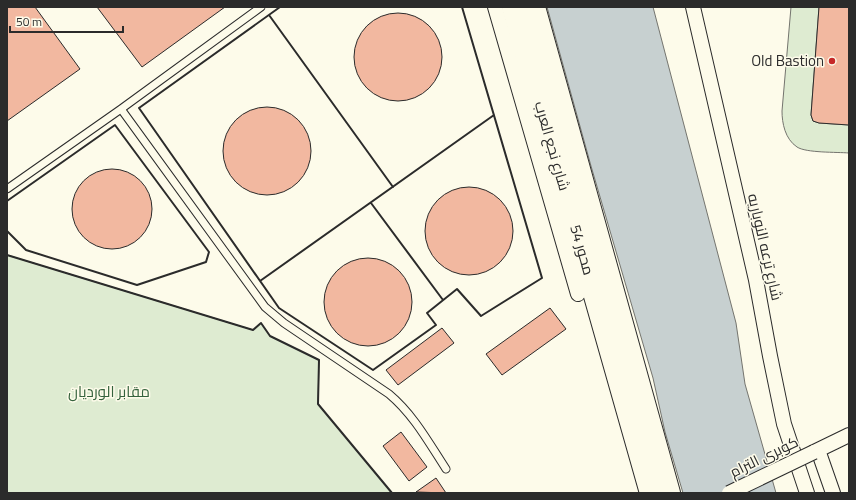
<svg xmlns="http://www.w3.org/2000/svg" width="856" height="500" font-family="'Titillium Web',Cairo,sans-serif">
<rect width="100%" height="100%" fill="#fdfbea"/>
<path fill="#deebd1" stroke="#74746e" d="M791 7H819L811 115 813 121 819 123 849 125V153C837 152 806 153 797 147 785 139 782 123 782 111Z
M7 255 253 330 261 323 270 336 319 360 318 404 392 493H7Z"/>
<path fill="#c7d0d0" stroke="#74746e" d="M547 7H653L736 323 745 384 776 493H683L665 432 653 378 591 166Z"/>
<path fill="#f2b8a0" stroke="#2b2b2b" d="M7 7H35L80 69 7 121Z
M97 7H225L142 67Z
M819 7H849V125L819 123 813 121 811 115Z
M354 57a44 44 0 1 1 88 0a44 44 0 1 1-88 0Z
M223 151a44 44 0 1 1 88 0a44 44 0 1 1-88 0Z
M72 209a40 40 0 1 1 80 0a40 40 0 1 1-80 0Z
M425 231a44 44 0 1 1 88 0a44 44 0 1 1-88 0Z
M324 302a44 44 0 1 1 88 0a44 44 0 1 1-88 0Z
M550 308 566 329 502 375 486 354Z
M442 328 454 343 398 385 386 370Z
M401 432 427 467 409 481 383 446Z
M436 478 446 493 416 492Z"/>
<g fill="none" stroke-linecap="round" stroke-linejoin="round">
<g stroke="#2b2b2b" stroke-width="9">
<path id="lane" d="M121 109 265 307 284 323 389 394C414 415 429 443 446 469
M7 189 121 109 261 7"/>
</g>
<g stroke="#2b2b2b" stroke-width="16">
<path id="street" d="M495 7 578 294
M693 7 756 280 770 356 784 424 807 493
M818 450 833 493
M814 452 849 435"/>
</g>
<g stroke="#2b2b2b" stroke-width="24">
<path id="highway" d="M513 7 651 493
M534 7 669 493"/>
</g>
<use href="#lane" stroke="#fdfbea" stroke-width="7"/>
<use href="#street" stroke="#fdfbea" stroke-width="14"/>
<use href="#highway" stroke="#fdfbea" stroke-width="22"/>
<g stroke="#2b2b2b" stroke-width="16" stroke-linecap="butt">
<path id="street-bridge" d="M729 493 814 452"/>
</g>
<use href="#street-bridge" stroke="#fdfbea" stroke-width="14"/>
<path stroke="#2b2b2b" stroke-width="2" d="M280 7 139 108 279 308 373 370 436 325 427 313 457 289 481 316 542 278 462 7
M269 15 393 187
M7 201 115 125 209 252 206 262 137 285 26 250 7 231
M371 203 443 300
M7 255 253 330 261 323 270 336 319 360 318 404 392 493
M260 281 494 115"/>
</g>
<circle fill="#c62828" stroke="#fdfbea" stroke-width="1.5" cx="832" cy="61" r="4"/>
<g text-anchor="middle" stroke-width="3" stroke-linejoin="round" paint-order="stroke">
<g font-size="15" fill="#2b2b2b" stroke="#fdfbea" text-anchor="end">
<text x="824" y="66">Old Bastion</text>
</g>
<g font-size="15" fill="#2b2b2b" stroke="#fdfbea">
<text transform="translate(552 146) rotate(74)" y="5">شارع نجع العرب</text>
<text transform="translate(765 247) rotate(77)" y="5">شارع ترعه النوباريه</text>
<text transform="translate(582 250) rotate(74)" y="5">محور 54</text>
<text transform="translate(764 457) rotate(-26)" y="5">كوبرى الترام</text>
</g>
<g font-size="15" fill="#34623c" stroke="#fdfbea">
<text x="109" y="397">مقابر الورديان</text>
</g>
</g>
<rect width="856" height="500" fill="none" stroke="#2b2b2b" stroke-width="16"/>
<path d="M10 26v6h113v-6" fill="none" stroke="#2b2b2b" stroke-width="2"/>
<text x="16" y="26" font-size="12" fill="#2b2b2b" stroke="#fdfbea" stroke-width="3" paint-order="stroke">50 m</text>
</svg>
